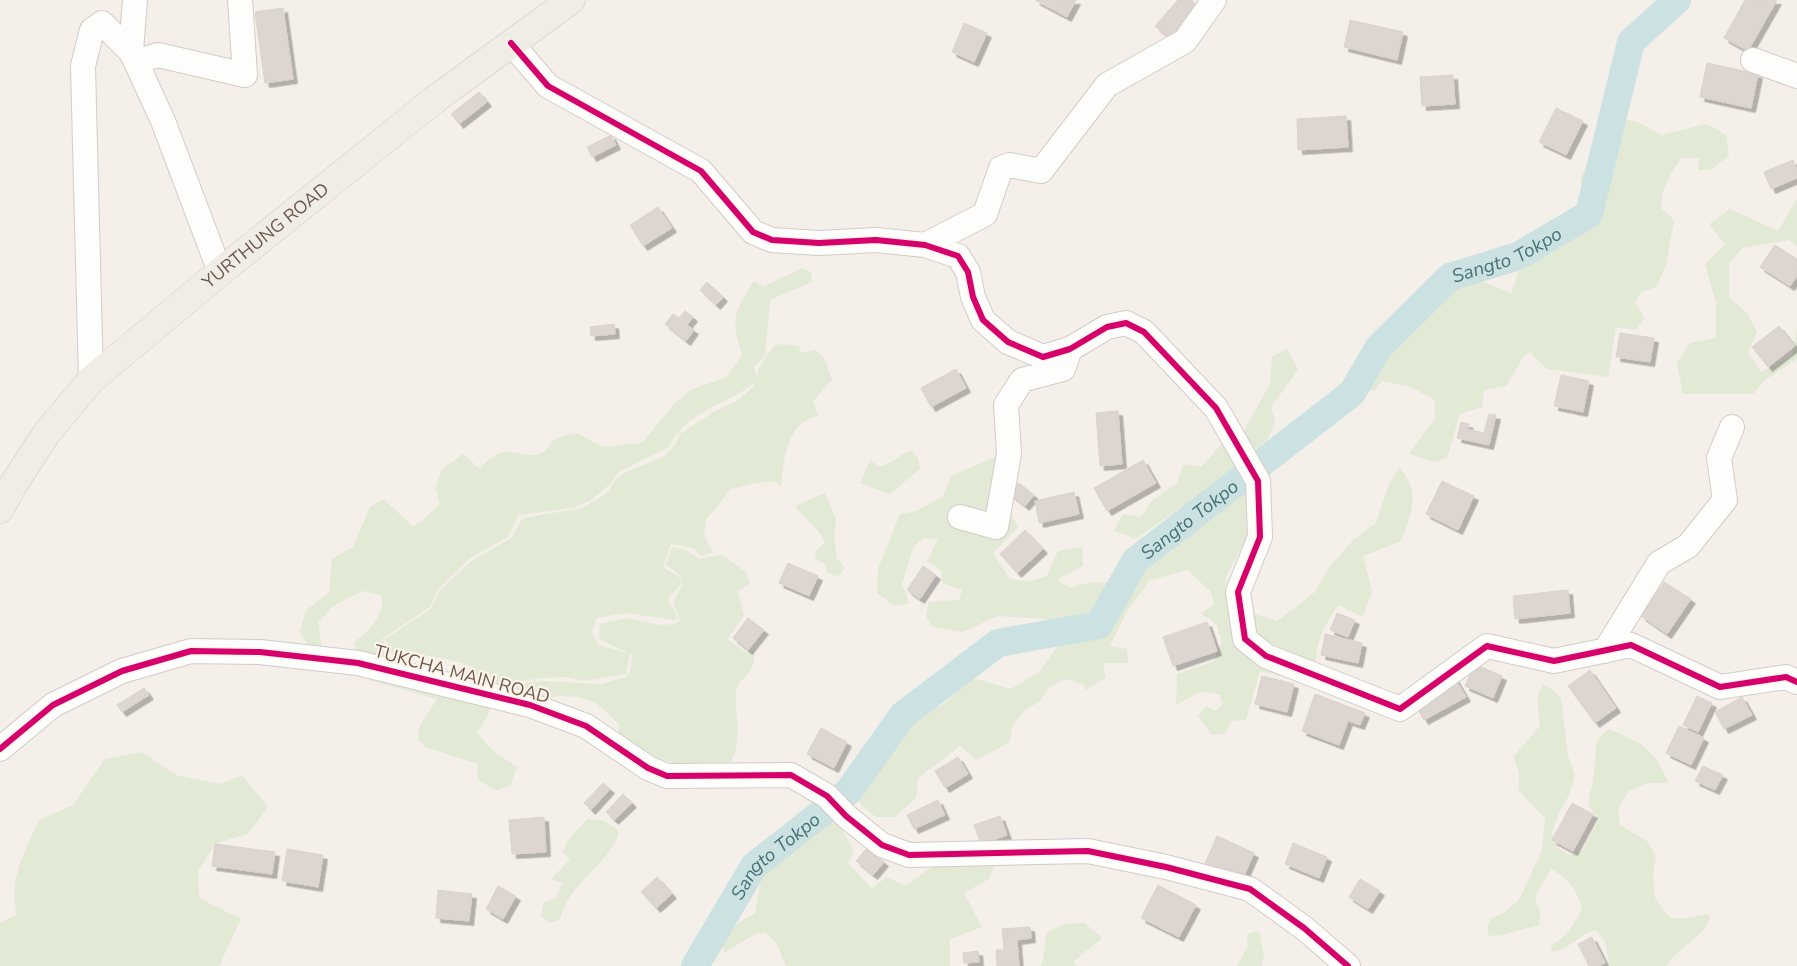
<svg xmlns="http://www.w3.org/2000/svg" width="1797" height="966" font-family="'Nunito Sans',sans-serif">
<defs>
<filter id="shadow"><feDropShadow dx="4.5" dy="4.5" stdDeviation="0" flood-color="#0004"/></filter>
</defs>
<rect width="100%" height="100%" fill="#f4efe9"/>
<path fill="#e2e9d5" d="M1605 118 1636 121 1661 135 1707 124 1726 135 1729 155 1711 170H1698L1699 158H1682C1669 174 1662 187 1661 208L1674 220 1666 266 1656 287 1641 292 1635 302 1645 318 1635 330 1616 327 1608 377 1547 369 1530 352 1523 357 1506 386 1484 390 1482 407 1460 414 1447 458 1435 462 1409 454 1435 418V400L1411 387 1382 381 1374 391 1367 390 1381 354 1400 332 1447 288 1482 281 1511 294 1518 272 1536 255 1582 232 1600 216 1582 202 1581 175 1593 162Z
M1797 199V246L1789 240 1742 248 1729 264V297L1747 313 1757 332 1748 353 1761 372 1792 356 1797 327V359L1765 380 1753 394H1683L1677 363 1690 343 1716 338V303L1705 264 1725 245 1709 224 1730 209 1778 231Z
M802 268 811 272 812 282 770 300 765 356 754 367 756 377 760 366 774 346 781 344 799 346 801 353 816 350 824 358 832 380 813 401 818 416C787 421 783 461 781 487L775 481 756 483 731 489 706 520 704 536 713 552 701 556 694 548 671 544 663 567 679 577 682 583 668 599 678 618 673 620 626 613 597 618 592 632 598 645 628 653 599 639 600 624 627 618 659 625 676 624 680 620 673 602 683 584 680 575 666 565 671 550 674 547 686 550 699 559 722 555 746 572 750 583 738 592 744 616 727 639 747 653 752 650 754 651C757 675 738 676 736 692 734 717 745 745 727 767H685L639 751 621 738 618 732 619 724 595 702 578 697 557 696 535 700 505 689 513 684 543 681 602 684 626 677 631 668 632 655 630 653 626 674 584 681 566 677 541 678 501 685 478 677 473 667C447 657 420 654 392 655L385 639 431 609 439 592 455 576 471 561 511 538 523 518 582 508 607 493 616 479 626 472 665 456 675 445 680 434 715 411 737 401 753 387 755 382C725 407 686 410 669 447L618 472 610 484 591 500 573 508 518 515 508 537 470 558 437 591 430 607 381 640 384 642 386 654 373 659 356 651 354 643C369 629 385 617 382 595L363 591 333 606 318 623 322 647 310 648 300 632 306 610 329 593 332 559 353 547 370 507 384 499 413 527 440 505 436 489 441 470 463 454 480 469C508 435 520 464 544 452 548 449 551 443 554 440 560 436 570 435 577 433L603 447 642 443 674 404 692 389 725 378 742 355C731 319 733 314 754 281L763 287Z
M1287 348 1298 370 1271 407 1275 422 1267 440 1204 491 1136 539 1114 531 1123 514 1141 517 1151 502 1177 483 1184 464 1201 467 1221 445 1242 440 1246 427 1270 384 1272 357Z
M912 451 918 458 920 469 890 494 860 483 870 460 879 467C893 464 901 452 912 451Z
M1002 454 1009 511 1018 527 993 553 1010 579 1028 582 1047 576 1058 551 1082 547 1083 566 1057 580 1070 588 1091 582 1129 585 1144 568 1170 553 1185 536 1206 519 1249 490 1246 504 1247 538 1225 578 1232 607 1277 621 1315 592 1329 568 1354 539 1376 523 1387 489 1399 467C1421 493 1412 512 1401 541L1363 556 1372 591 1363 617 1338 605C1325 625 1315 641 1316 666L1285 677 1260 671 1246 720 1232 721 1226 733 1212 735 1198 716 1206 706 1215 711 1223 704 1220 695 1202 691 1176 705 1177 674 1213 662 1222 641 1216 624 1201 613 1215 605 1211 592 1188 570 1150 580 1126 613 1110 646 1127 649 1128 663H1103L1106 677 1087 690 1082 684 1066 679 1050 687 1039 702 1025 710 1012 726 1010 742 976 760 960 746 918 778 916 798 894 817H876L860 804 858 788 887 747 918 713 941 706 973 678 1011 689 1039 672 1060 643 1053 626 1046 619 997 616 963 632 933 627 926 616 929 602 959 600 962 590 942 583 941 570 927 561 938 539 923 538 913 548 902 584 909 603 895 606 877 593 878 569 900 514 917 511 944 495 951 476Z
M825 493 836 520 834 535 837 559 845 568 838 577 827 572 826 564 815 559 816 551 825 542C818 527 804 519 795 506Z
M365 672 486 699 490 711 477 733 493 751 517 767 510 786 496 790 479 781 477 774 478 764 426 747 418 740C417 723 429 713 437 699L369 680Z
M1542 684 1553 690 1561 698 1568 756 1575 775 1569 795 1559 813 1552 832 1557 848 1569 855 1582 851 1598 821 1588 804 1593 781 1597 741 1608 729C1639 741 1656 749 1668 783H1647L1629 791 1618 809 1620 825 1648 842 1656 856 1653 875 1655 898 1670 918H1686L1708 914 1710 918C1700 941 1680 945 1666 966H1610L1605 942 1596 930C1579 933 1570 950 1553 952L1550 946C1566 937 1574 925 1582 909 1575 886 1572 882 1551 869L1535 897 1540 913 1539 925 1502 935 1489 936 1487 927 1491 918 1504 913 1519 900 1542 850 1545 818 1519 791V773L1514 756 1540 726 1537 699Z
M142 752 176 775 220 784 242 775 268 807 248 834 216 843 198 871 199 898 241 919 219 966H0V922L17 915C8 880 25 851 39 820L73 805 105 759Z
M821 818 840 826 854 851 848 863 872 889 886 877 906 886 937 863 994 865 989 879 964 893 982 927 950 939V966H786L777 944 765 932 755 934 724 953 722 942 725 931 755 913 762 874 773 864 792 854 811 837Z
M587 819 604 821 619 831C612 863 569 881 560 919L550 923 541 916 544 902 555 899 563 883 551 879 570 859 563 852 568 840Z
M1085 923 1102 938 1074 961 1076 966H1040L1043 961 1047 932 1065 924Z
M1252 932H1259L1264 954 1262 966H1237L1248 946 1247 935Z"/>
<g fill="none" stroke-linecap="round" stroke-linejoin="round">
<path stroke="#cce2e2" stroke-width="28" id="s1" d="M695 966 754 866 848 792 903 715 998 643 1099 625 1135 561 1352 393 1379 347 1450 277 1518 256 1589 214 1631 42 1677 0"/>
</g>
<path fill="#ddd5cf" stroke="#dcd2cc" filter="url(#shadow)" d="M1035 0H1076L1067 17Z
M1178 0H1191L1201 9 1173 41 1155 26Z
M1745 0H1777L1748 51 1724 38Z
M283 8 293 79 265 83 255 12Z
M1350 20 1403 32 1397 60 1344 47Z
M964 23 987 33 974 62 952 52Z
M1707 63 1758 74 1751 108 1700 97Z
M1453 75 1455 104 1422 106 1420 77Z
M479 92 487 102 459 124 451 114Z
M1556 108 1583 121 1566 155 1539 142Z
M1346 116 1348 147 1298 150 1297 119Z
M611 135 616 145 592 157 587 147Z
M1793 160 1797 170V178L1771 189 1764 172Z
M658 207 672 228 643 246 630 225Z
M1775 245 1797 259V276L1790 286 1760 267Z
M707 282 723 297 716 305 700 290Z
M685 311 693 317 687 325 694 330 686 341 665 324 673 314 679 318Z
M614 324 615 334 591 336 590 327Z
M1779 326 1795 346 1768 367 1752 347Z
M1620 333 1654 338 1650 362 1616 357Z
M956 369 966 388 931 407 921 388Z
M1561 375 1589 381 1583 412 1554 406Z
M1118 411 1122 464 1100 466 1096 413Z
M1489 414 1496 415 1489 445 1457 438 1461 422 1469 424 1467 429 1484 433Z
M1143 460 1156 483 1107 511 1094 488Z
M1442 481 1474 496 1458 530 1426 514Z
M1019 483 1034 495 1025 506 1010 494Z
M1074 492 1079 514 1039 523 1035 501Z
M1025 530 1043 549 1017 573 1000 554Z
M788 563 818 576 809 596 779 583Z
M923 566 936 575 920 599 907 590Z
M1664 582 1691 599 1667 634 1641 616Z
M1568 590 1570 613 1515 619 1513 596Z
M1337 613 1355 620 1348 637 1330 630Z
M748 618 764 630 748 650 733 638Z
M1207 622 1217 651 1173 666 1163 637Z
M1325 634 1362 643 1358 663 1321 655Z
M1474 664 1502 676 1493 698 1465 686Z
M1590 670 1616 708 1595 723 1568 686Z
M1262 676 1294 684 1287 712 1255 704Z
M1454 677 1466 697 1424 720 1413 701Z
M144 688 149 695 122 712 117 705Z
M1315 694 1365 713 1360 725 1348 721 1339 745 1302 731Z
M1697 696 1712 703 1698 732 1683 725Z
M1742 697 1752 715 1724 729 1715 712Z
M1679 726 1704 738 1691 765 1666 753Z
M821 728 847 742 834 768 807 754Z
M958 757 968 774 945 788 935 771Z
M1703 766 1723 775 1715 790 1695 781Z
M603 783 610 789 591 810 584 803Z
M623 794 632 803 614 820 606 812Z
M938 800 945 815 914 829 907 815Z
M1572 803 1593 814 1573 851 1552 840Z
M1000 816 1007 835 981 844 974 825Z
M544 817 546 852 512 854 509 820Z
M1217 836 1254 853 1242 880 1205 864Z
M1293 843 1327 857 1319 878 1285 864Z
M215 844 275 852 272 874 212 866Z
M867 848 884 862 873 875 856 861Z
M287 849 323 855 318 887 282 881Z
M657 877 672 894 656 908 641 892Z
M1360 879 1380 891 1368 909 1349 897Z
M1158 885 1196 905 1179 937 1141 918Z
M498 886 516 896 503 919 486 909Z
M438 890 472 894 469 921 436 918Z
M1030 927 1031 938 1017 940 1019 966H997L996 950H1004L1002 929Z
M1592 937 1605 963 1597 966H1589L1578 944Z
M978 951 979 962 964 963 963 953Z"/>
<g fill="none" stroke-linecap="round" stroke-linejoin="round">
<g stroke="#d3ccc7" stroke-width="26">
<path id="minor" d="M511 43 548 86 701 171 753 232 772 240 819 243 876 240 925 245 958 256 968 272 973 297 983 320 1008 342 1043 357 1070 349 1107 327 1126 323 1144 332 1216 408 1258 481 1260 537 1238 592 1245 639 1266 656 1400 709 1487 646 1554 661 1631 645 1720 687 1786 677 1797 682
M131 52 135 0
M1753 60 1797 76
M136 62 158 55 245 75 240 0
M925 245 985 214 1001 168 1010 165 1041 171 1107 85 1185 41 1214 0
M91 380 83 66 92 30 102 23 131 52 136 62 163 121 220 272
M960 517 996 527 1009 454 1006 405 1022 380 1063 369 1070 349
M1605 651 1659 563 1688 546 1725 500 1719 458 1732 427
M0 749 53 705 122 671 191 651 260 652 358 663 530 705 586 726 648 768 667 776 791 775 827 796 846 816 882 845 909 855 1088 851 1166 867 1250 889 1304 928 1348 966"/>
</g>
<g stroke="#d3cbc6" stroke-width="29">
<g id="major">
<path id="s2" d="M0 509 13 485 46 434 91 380 220 272 434 100 571 0"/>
</g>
</g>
<use href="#minor" stroke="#fdfdfc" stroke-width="24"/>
<use href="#major" stroke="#f0ece6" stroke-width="28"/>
<g stroke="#fcf4e9" stroke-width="9">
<path id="cycleway" d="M511 43 548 86 701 171 753 232 772 240 819 243 876 240 925 245 958 256 968 272 973 297 983 320 1008 342 1043 357 1070 349 1107 327 1126 323 1144 332 1216 408 1258 481 1260 537 1238 592 1245 639 1266 656 1400 709 1487 646 1554 661 1631 645 1720 687 1786 677 1797 682
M0 749 53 705 122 671 191 651 260 652 358 663 530 705 586 726 648 768 667 776 791 775 827 796 846 816 882 845 909 855 1088 851 1166 867 1250 889 1304 928 1348 966"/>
</g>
<use href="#cycleway" stroke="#d6006c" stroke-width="6"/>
</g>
<g text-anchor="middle" stroke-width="4.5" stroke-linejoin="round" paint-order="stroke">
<g font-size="18" fill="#6e574d" stroke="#fcf4e9">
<text dy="6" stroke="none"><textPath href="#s2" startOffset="385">YURTHUNG ROAD</textPath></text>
<text transform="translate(462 674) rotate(15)" y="6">TUKCHA MAIN ROAD</text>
</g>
<g font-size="19" font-style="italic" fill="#477378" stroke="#fcf4e9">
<text dy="7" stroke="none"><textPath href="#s1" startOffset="1114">Sangto Tokpo</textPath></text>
<text dy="7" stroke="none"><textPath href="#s1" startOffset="694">Sangto Tokpo</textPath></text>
<text dy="7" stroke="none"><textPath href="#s1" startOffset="138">Sangto Tokpo</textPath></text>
</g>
</g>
</svg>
